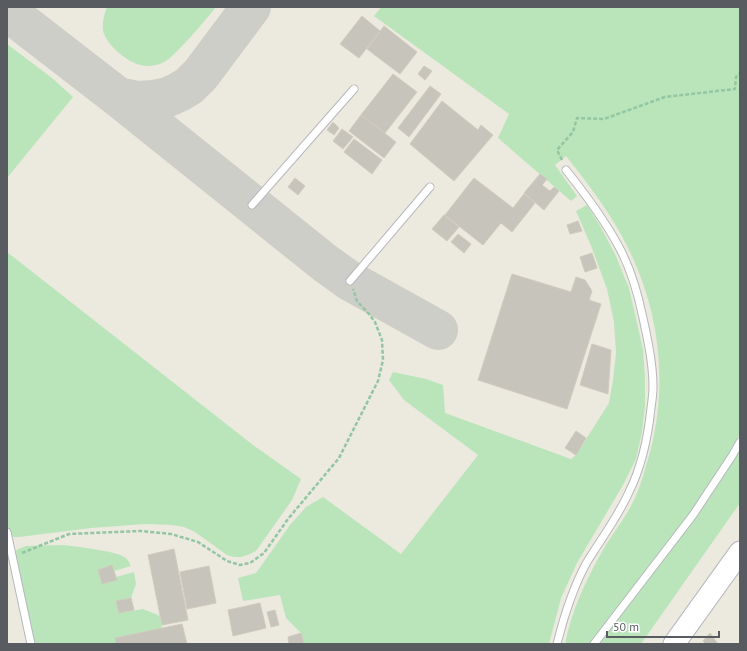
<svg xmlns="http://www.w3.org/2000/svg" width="747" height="651" font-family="'PT Sans',sans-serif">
<rect width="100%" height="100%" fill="#ece9df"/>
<path fill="#bae5ba" d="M107 7H216C205 20 194 34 182 46 176 52 171 58 164 62 159 65 151 66 146 66 130 65 107 46 103 31 102 22 104 15 107 7Z
M381 7H740V434L729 455 704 494 679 527 589 644H565C571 613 584 584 599 557 608 540 620 525 630 508 637 495 642 481 646 466 669 395 662 315 628 248 612 215 589 185 566 156L555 165 577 196 571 201 498 138 509 114 374 16Z
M7 44 52 78 73 97 7 178Z
M587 205 599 224 615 254 629 288 643 349 645 378V406L642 432 636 459 623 485 577 563 561 598 549 644H304L301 633 286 618 280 595 243 601 238 578 256 573 290 525 306 507 323 497 401 554 478 455 404 400 389 380 393 372 426 379 443 385 445 413 571 459 576 455 609 403 613 380 616 353 614 322 607 289 592 248 576 211Z
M7 252 253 445 301 479 292 500 256 551 250 554 241 557H234L227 555 195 532 184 527 172 525 146 524 91 528 19 537H12L7 534Z
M740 450V503L641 644H599L688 528 709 499Z
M62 545C73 546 118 551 126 558 128 560 130 564 131 566L114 571 112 565 98 570 102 584 117 580 116 577 134 572 136 584 131 598 116 601 119 613 143 609 160 616 162 628 115 638 116 644H27L12 554 18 549 26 546Z"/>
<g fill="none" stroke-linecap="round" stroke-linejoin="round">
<path stroke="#cecec8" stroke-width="40" d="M7 11 118 97 138 101 153 100 168 97 179 92 189 86 201 74 251 7
M118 97 325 263 350 281 438 330"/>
</g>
<path fill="#c7c4bc" stroke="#d0cbbd" d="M362 16 380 31 359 58 340 44Z
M384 26 417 52 400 74 367 49Z
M424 66 432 71 425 80 418 74Z
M393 74 417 92 385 133 361 115Z
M430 86 441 94 409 137 398 128Z
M442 101 478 130 481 125 493 135 454 181 410 144Z
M361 115 396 142 384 158 349 131Z
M333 122 339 128 334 135 327 130Z
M342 129 353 137 343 149 333 141Z
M354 139 382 160 372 174 344 152Z
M540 174 547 179 542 185 550 191 554 187 559 191 544 210 524 193Z
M295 178 305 186 298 195 288 187Z
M474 178 513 208 524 194 535 203 512 232 501 223 483 245 445 215Z
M444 215 459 227 447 241 432 229Z
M578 221 582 231 570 234 567 225Z
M458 234 471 244 464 253 451 242Z
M592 253 597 268 585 272 580 257Z
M512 274 571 292 576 277 585 280 592 291 589 300 601 304 567 409 478 380Z
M592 344 611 350 608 394 580 385Z
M576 431 586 438 576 455 565 448Z
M174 549 188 620 162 625 148 555Z
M112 565 117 580 102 584 98 570Z
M209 566 216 603 187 609 180 572Z
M131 598 134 610 119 613 116 601Z
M260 603 266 628 233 636 228 610Z
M275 610 279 625 271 627 267 612Z
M182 624 187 644H116L115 638Z
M301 633 304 644H289L288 637Z
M710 633 718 644H706L703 641Z"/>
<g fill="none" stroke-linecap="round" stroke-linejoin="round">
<g stroke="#b5b8bd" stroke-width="9">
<path id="service" d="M252 205 354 89
M350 281 430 187
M7 532 31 644
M557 644C564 616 573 587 587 562 601 539 618 517 629 492 642 466 648 437 651 408 652 401 653 394 653 387 653 364 648 341 643 318 638 294 631 269 619 247 604 219 586 195 566 170
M594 644 693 515 732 456 740 442"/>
</g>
<g stroke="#b5b9bf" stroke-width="23">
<path id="secondary" d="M674 644 740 552"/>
</g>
<path stroke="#93c6a2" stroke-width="2.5" stroke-dasharray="4 2" stroke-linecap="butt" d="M562 160 557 150 573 132 577 118 604 119 665 97 735 89 736 77 740 73
M22 553 69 534 141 531 171 534 198 542 227 561 240 565 250 563 264 553 288 519 339 458 378 381 383 360 382 340 375 322 369 314 357 301 353 289"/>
<use href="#service" stroke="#fff" stroke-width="7"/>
<use href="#secondary" stroke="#fff" stroke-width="21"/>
</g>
<rect width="747" height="651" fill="none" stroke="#585c61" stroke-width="16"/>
<path d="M607 631v6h112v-6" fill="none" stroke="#585c61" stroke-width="2"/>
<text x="613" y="631" font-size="12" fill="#585c61" stroke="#ffffff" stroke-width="3" paint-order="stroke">50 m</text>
</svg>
